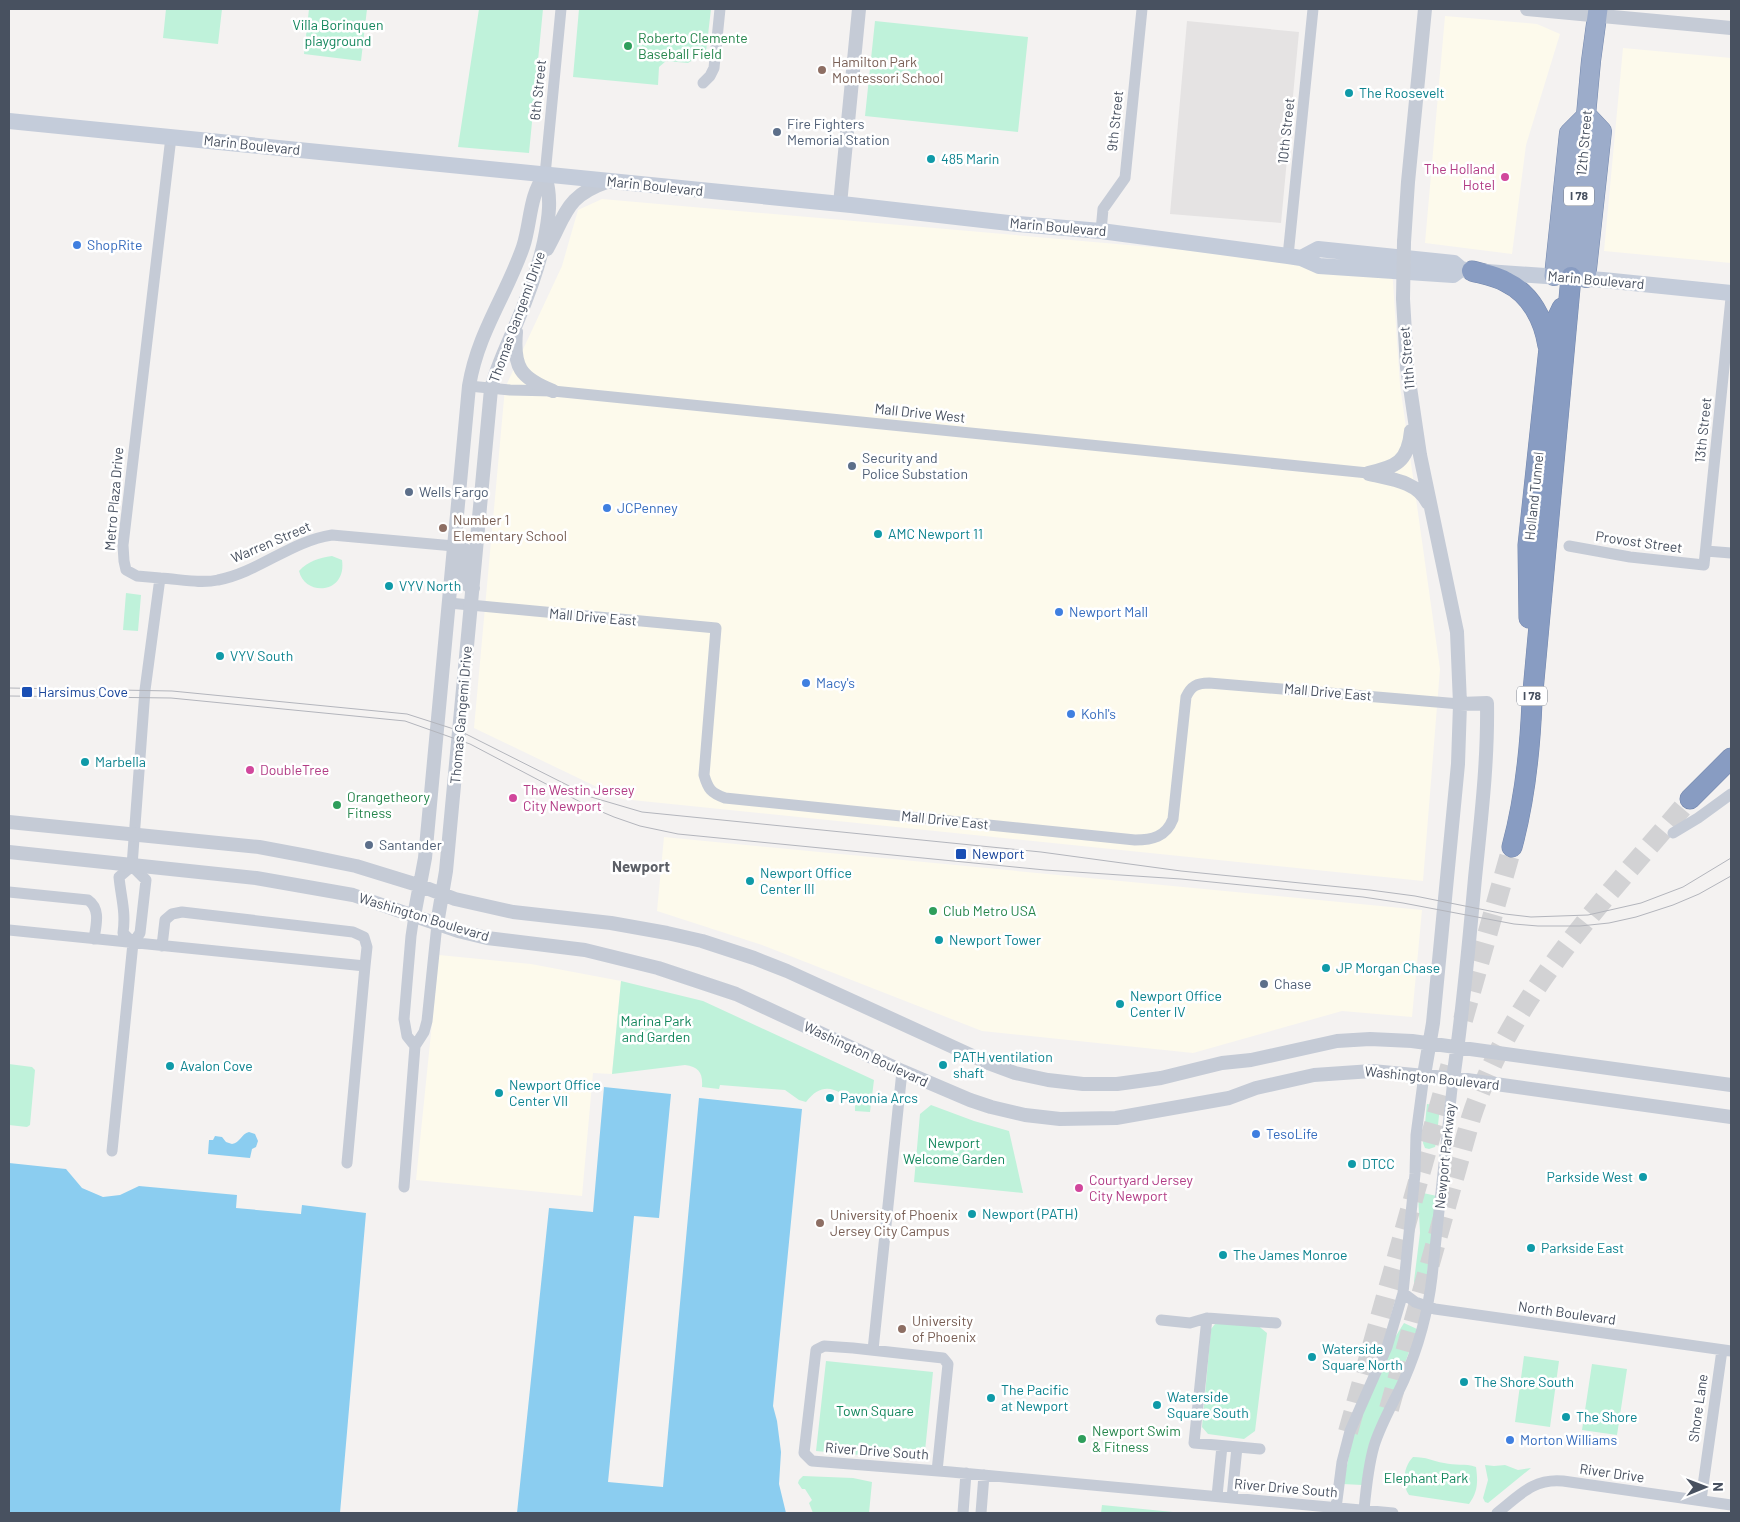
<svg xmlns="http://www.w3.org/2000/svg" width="1740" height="1522" font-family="Barlow,sans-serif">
<rect width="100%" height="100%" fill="#f4f2f1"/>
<path fill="#fdfaec" d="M1445 16 1537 24 1560 34 1526 145 1512 254 1425 243Z
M1623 48 1731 58V263L1604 251Z
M602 199 1392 268 1400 385 1440 669 1423 881 622 799 474 728 505 388 562 266 578 210Z
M664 837 1422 910 1412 1017 1342 1011 1193 1053 982 1031 762 945 657 911Z
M439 955 531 964 621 981 612 1074 593 1073 582 1196 416 1180Z"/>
<path fill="#e5e3e3" d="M1187 21 1299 32 1281 223 1170 214Z"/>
<path fill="#bff2da" d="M166 9H222L218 44 163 38Z
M309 9H367L361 61 304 54Z
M479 9H543L529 153 458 147Z
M579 9H711L706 52 688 63 666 61 659 67 658 85 573 77Z
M875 21 1028 37 1018 132 865 116Z
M332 556 342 560C347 594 305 597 299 571 308 561 319 558 332 556Z
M126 593 141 595 138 631 123 630Z
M621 981 703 1001 874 1080 870 1112 855 1111V1104C838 1089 823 1080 806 1102L799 1100 785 1090 720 1085 719 1089 702 1087C703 1073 699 1067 685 1065L612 1074Z
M9 1064 32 1067 35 1070 30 1125 27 1127 9 1125Z
M1427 1104 1440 1106 1436 1144 1435 1147 1429 1149 1425 1148 1423 1143Z
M931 1105 974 1121 1009 1131 1023 1193 914 1182 920 1114Z
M1423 1193 1437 1196 1425 1289 1420 1290 1415 1287 1414 1281 1420 1233 1418 1194Z
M1219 1319 1256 1324 1267 1333 1255 1431 1244 1439 1208 1434 1202 1427 1211 1329Z
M1404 1323 1417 1329 1362 1485 1343 1484 1355 1428 1394 1339Z
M1524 1356 1559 1361 1550 1427 1515 1422Z
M826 1361 933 1372 924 1461 816 1451Z
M1592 1364 1627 1369 1617 1435 1582 1430Z
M1413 1457C1427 1457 1432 1461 1444 1463 1455 1466 1465 1463 1476 1467 1478 1482 1478 1492 1469 1504L1409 1495C1401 1484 1404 1466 1413 1457Z
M1485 1465 1494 1466 1505 1465 1518 1470 1531 1468 1488 1503 1485 1502 1483 1498 1488 1480Z
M803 1476 853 1478 872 1482 869 1513H813L809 1503 812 1500 805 1489H802L798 1483 799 1480Z
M1102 1505 1173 1512V1513H1101Z"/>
<path fill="#8bcdf0" d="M604 1087 671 1094 659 1218 634 1216 608 1482 663 1487 699 1098 802 1109 773 1406 777 1421 781 1452 779 1484 786 1513H517L549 1208 593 1212Z
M249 1132 255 1134 258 1141 256 1147 252 1149 250 1158 208 1154 209 1140H213L215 1136 222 1137 226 1142 232 1144C240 1143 241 1134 249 1132Z
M9 1163 66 1169 82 1188 103 1197 120 1195 139 1186 237 1195 236 1208 301 1214 302 1205 366 1213 340 1513H9Z"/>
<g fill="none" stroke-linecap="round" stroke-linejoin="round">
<path stroke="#d2d2d4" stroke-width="20" stroke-dasharray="20 10" stroke-linecap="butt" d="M1463 1020 1512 847
M1389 1409 1471 1118C1511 994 1607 897 1690 799
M1348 1432 1452 1060"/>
<g stroke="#7387ad" stroke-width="20">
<path id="trunk" d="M1554 276 1569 133 1587 115
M1571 277 1591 61 1598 9
M1586 278 1602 131 1587 115"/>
</g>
<g stroke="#7387ad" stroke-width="21">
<path id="motorway" d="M1472 271C1483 274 1496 276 1506 282 1531 294 1544 320 1548 346
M1529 618 1528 545 1549 348 1554 325 1562 308
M1690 799 1731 758
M1512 847C1525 799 1530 751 1532 702L1571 277"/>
</g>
<path stroke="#c5cbd6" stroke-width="11" d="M703 83 710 76 714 68 720 9
M545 175 561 9
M1101 231 1103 209 1125 178 1142 9
M1288 256 1313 9
M469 386 510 390 553 391 1368 473
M1569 546 1630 557 1704 565 1731 298
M1706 551 1731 553
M160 578C179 579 200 584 218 580 259 572 291 541 332 535L454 546
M449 603 716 628 704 775C708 789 711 793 725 798L1135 840C1152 840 1166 837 1173 819L1186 697C1191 686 1197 683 1209 683L1460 704
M1673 833 1698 818 1731 794
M132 866 145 690 160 578 137 576 126 570 124 561 123 545 171 137
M132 866 119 877C121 898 126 911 123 933L133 943
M9 892 88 900C101 909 96 925 94 939
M414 916 411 936 404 1019 407 1036 415 1046
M9 930 365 966 347 1163
M162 946 165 920 172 914 182 912 353 932 364 937 367 947 365 966
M112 1151 133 943 140 933 146 880 132 866
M404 1187 415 1046 424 1032 427 1021 437 924
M1403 1293 1415 1302 1435 1309 1731 1351
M1207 1318 1194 1443 1260 1449
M1161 1320 1190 1323 1207 1318 1276 1323
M873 1350 902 1071
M937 1471 948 1364 943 1358 853 1348 824 1346 816 1350 804 1453 812 1461 951 1472 1393 1513
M1217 1496 1222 1446
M1232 1498 1237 1447
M1701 1500 1722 1350
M1336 1508 1342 1462 1350 1431 1387 1347 1403 1293 1415 1174 1416 1135 1424 1075
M1364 1510C1366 1489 1368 1467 1374 1446 1381 1423 1394 1402 1404 1380 1418 1348 1428 1312 1432 1277L1453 1079
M963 1513 966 1473
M981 1513 984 1475
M1497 1513C1519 1496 1533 1478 1563 1481L1731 1505"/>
<path stroke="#c5cbd6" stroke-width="14" d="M1527 9 1731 28
M840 204 859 9
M1404 242 1408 182 1425 9
M547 249C567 213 565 196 609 181
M516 332C513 367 520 378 553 391
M1407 367 1420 455 1457 632 1460 704 1458 764 1433 1023 1424 1075
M1368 473C1396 467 1408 462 1411 431
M1369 474C1390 479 1417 481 1428 503
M454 546 463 548 465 553 464 572 466 584 473 588
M9 822 259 847 307 856 356 866 421 886 455 899 513 912 611 923 667 933 702 941 754 958 787 971 988 1063 1015 1073 1048 1080 1083 1084H1117L1161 1078 1222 1063 1251 1060 1337 1041 1370 1039 1412 1041 1731 1085
M9 852 256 878 353 895 458 931 487 938 585 950 658 968 736 994 902 1071 970 1100 991 1107 1025 1115 1060 1119 1116 1118 1229 1098 1256 1088 1314 1075 1372 1071 1467 1080 1731 1117
M414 916 425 858 469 386C478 332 506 296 523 247 531 223 529 195 545 175
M437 924 446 871 491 389C497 365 508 344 517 322 528 296 538 269 544 242 549 218 552 198 545 175
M1453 1079C1463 1012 1469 945 1475 878 1481 819 1488 761 1487 703L1460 704"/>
<path stroke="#c4ccda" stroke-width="16" d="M9 121 851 205 1018 224 1101 231 1288 256 1301 258 1319 266 1453 275 1461 269
M1301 258 1318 249 1454 263 1461 269 1472 271 1603 280 1731 293"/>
<use href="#trunk" stroke="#9cacca" stroke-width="19"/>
<use href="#motorway" stroke="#889cc2" stroke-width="20"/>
<path stroke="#b3b5bc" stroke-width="1" d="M9 688 172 691 407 714 460 731 591 797 642 812 1041 852 1181 871 1370 890 1415 896 1505 914 1531 917 1588 915 1641 903 1683 887 1731 858
M9 696 171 698 405 721 470 744 588 806 614 817 640 826 678 834 1045 870 1181 879 1363 897 1403 903 1514 924 1538 926H1580L1609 923 1636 917 1673 905 1699 894 1731 876"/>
<path stroke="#c5cbd6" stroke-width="14" d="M1404 242 1403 299 1407 367"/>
</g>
<g fill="#2e9e5b" stroke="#fff" stroke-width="2">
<circle cx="628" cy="46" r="5"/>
<circle cx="337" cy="805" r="5"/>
<circle cx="933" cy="911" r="5"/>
<circle cx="1082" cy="1439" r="5"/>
</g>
<g fill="#8d6e63" stroke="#fff" stroke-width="2">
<circle cx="822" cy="70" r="5"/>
<circle cx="443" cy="528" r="5"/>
<circle cx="820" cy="1223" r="5"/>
<circle cx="902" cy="1329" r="5"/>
</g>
<g fill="#0f9aa8" stroke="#fff" stroke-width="2">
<circle cx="1349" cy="93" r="5"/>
<circle cx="931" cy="159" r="5"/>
<circle cx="878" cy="534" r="5"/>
<circle cx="389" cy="586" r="5"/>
<circle cx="220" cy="656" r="5"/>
<circle cx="85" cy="762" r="5"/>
<circle cx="750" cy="881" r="5"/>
<circle cx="939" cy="940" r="5"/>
<circle cx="1326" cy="968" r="5"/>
<circle cx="1120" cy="1004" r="5"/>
<circle cx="943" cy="1065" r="5"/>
<circle cx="170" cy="1066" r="5"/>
<circle cx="499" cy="1093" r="5"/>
<circle cx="830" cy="1098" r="5"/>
<circle cx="1352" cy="1164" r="5"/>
<circle cx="1643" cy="1177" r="5"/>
<circle cx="972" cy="1214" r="5"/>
<circle cx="1531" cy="1248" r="5"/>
<circle cx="1223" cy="1255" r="5"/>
<circle cx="1312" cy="1357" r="5"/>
<circle cx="1464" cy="1382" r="5"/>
<circle cx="991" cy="1398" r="5"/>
<circle cx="1157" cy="1405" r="5"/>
<circle cx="1566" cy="1417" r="5"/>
</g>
<g fill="#5c6f8a" stroke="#fff" stroke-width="2">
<circle cx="777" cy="132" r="5"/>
<circle cx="852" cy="466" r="5"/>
<circle cx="409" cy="492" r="5"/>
<circle cx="369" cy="845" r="5"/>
<circle cx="1264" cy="984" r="5"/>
</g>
<g fill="#d1479c" stroke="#fff" stroke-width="2">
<circle cx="1505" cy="177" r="5"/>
<circle cx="250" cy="770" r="5"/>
<circle cx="513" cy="798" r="5"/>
<circle cx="1079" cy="1188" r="5"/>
</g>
<g fill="#3f7fe0" stroke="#fff" stroke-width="2">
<circle cx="77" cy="245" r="5"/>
<circle cx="607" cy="508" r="5"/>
<circle cx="1059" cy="612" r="5"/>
<circle cx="806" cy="683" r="5"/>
<circle cx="1071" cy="714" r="5"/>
<circle cx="1256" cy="1134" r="5"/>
<circle cx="1510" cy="1440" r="5"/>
</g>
<g fill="#1a4fb4" stroke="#fff" stroke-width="2">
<rect x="21" y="686" width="12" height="12" rx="2.5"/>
<rect x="955" y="848" width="12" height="12" rx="2.5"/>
</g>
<g text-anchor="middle" stroke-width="5" stroke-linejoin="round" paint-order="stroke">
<g fill="#fff" stroke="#7f8590" stroke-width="1">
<rect x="1564" y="186.5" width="30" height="19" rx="4"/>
<rect x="1517" y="686.5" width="30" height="19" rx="4"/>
</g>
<g font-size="12" font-weight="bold" fill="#485160">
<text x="1579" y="200">I 78</text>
<text x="1532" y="700">I 78</text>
</g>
<g font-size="14" fill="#14875d" stroke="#fff">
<text x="338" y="30">Villa Borinquen<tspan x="338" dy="16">playground</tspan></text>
<text x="656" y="1026">Marina Park<tspan x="656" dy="16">and Garden</tspan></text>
<text x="954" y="1148">Newport<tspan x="954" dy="16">Welcome Garden</tspan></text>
<text x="875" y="1416">Town Square</text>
<text x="1426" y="1483">Elephant Park</text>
</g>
<g font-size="14" fill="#27864d" stroke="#fff" text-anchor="start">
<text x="638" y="43">Roberto Clemente<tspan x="638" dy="16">Baseball Field</tspan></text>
<text x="347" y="802">Orangetheory<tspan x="347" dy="16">Fitness</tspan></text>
<text x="943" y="916">Club Metro USA</text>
<text x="1092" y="1436">Newport Swim<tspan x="1092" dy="16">&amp; Fitness</tspan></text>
</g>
<g font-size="14" fill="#785e54" stroke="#fff" text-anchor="start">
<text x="832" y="67">Hamilton Park<tspan x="832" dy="16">Montessori School</tspan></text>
<text x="453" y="525">Number 1<tspan x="453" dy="16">Elementary School</tspan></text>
<text x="830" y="1220">University of Phoenix<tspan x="830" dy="16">Jersey City Campus</tspan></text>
<text x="912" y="1326">University<tspan x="912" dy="16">of Phoenix</tspan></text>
</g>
<g font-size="14" fill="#485160" stroke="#fff">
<text transform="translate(538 90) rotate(-84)" y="5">6th Street</text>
<text transform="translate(1115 121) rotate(-84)" y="5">9th Street</text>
<text transform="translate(1286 131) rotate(-84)" y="5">10th Street</text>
<text transform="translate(1584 143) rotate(-85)" y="5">12th Street</text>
<text transform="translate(252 145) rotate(6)" y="5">Marin Boulevard</text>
<text transform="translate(655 186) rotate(6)" y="5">Marin Boulevard</text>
<text transform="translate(1058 227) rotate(5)" y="5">Marin Boulevard</text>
<text transform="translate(1596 280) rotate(5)" y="5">Marin Boulevard</text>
<text transform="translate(517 317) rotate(-70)" y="5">Thomas Gangemi Drive</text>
<text transform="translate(1407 358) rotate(-95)" y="5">11th Street</text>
<text transform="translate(920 413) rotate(6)" y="5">Mall Drive West</text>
<text transform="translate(1703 430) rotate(-84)" y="5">13th Street</text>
<text transform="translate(1534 496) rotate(-84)" y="5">Holland Tunnel</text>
<text transform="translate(114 499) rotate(-85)" y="5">Metro Plaza Drive</text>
<text transform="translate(271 542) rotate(-23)" y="5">Warren Street</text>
<text transform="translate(1639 542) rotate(8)" y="5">Provost Street</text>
<text transform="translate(593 617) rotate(5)" y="5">Mall Drive East</text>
<text transform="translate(1328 692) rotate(5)" y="5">Mall Drive East</text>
<text transform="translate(461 715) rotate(-85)" y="5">Thomas Gangemi Drive</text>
<text transform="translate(945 820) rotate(6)" y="5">Mall Drive East</text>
<text transform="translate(424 917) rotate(17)" y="5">Washington Boulevard</text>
<text transform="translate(866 1054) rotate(25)" y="5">Washington Boulevard</text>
<text transform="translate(1432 1078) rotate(6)" y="5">Washington Boulevard</text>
<text transform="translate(1445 1156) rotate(-84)" y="5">Newport Parkway</text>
<text transform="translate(1567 1313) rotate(8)" y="5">North Boulevard</text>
<text transform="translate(1698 1408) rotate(-82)" y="5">Shore Lane</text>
<text transform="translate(877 1451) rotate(4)" y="5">River Drive South</text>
<text transform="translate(1612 1473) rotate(8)" y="5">River Drive</text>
<text transform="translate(1286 1488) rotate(5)" y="5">River Drive South</text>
</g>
<g font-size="14" fill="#0d838f" stroke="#fff" text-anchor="start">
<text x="1359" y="98">The Roosevelt</text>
<text x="941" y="164">485 Marin</text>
<text x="888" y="539">AMC Newport 11</text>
<text x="399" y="591">VYV North</text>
<text x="230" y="661">VYV South</text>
<text x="95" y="767">Marbella</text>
<text x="760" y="878">Newport Office<tspan x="760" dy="16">Center III</tspan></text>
<text x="949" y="945">Newport Tower</text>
<text x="1336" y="973">JP Morgan Chase</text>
<text x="1130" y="1001">Newport Office<tspan x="1130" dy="16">Center IV</tspan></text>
<text x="953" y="1062">PATH ventilation<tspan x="953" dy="16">shaft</tspan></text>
<text x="180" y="1071">Avalon Cove</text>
<text x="509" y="1090">Newport Office<tspan x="509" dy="16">Center VII</tspan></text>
<text x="840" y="1103">Pavonia Arcs</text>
<text x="1362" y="1169">DTCC</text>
<text x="1633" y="1182" text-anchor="end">Parkside West</text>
<text x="982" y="1219">Newport (PATH)</text>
<text x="1541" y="1253">Parkside East</text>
<text x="1233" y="1260">The James Monroe</text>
<text x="1322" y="1354">Waterside<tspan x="1322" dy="16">Square North</tspan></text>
<text x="1474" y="1387">The Shore South</text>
<text x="1001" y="1395">The Pacific<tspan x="1001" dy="16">at Newport</tspan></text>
<text x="1167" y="1402">Waterside<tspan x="1167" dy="16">Square South</tspan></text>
<text x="1576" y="1422">The Shore</text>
</g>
<g font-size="14" fill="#4e5e75" stroke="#fff" text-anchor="start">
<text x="787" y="129">Fire Fighters<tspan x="787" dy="16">Memorial Station</tspan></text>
<text x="862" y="463">Security and<tspan x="862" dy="16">Police Substation</tspan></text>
<text x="419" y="497">Wells Fargo</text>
<text x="379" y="850">Santander</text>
<text x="1274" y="989">Chase</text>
</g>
<g font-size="14" fill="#b23c85" stroke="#fff" text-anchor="start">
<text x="1495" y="174" text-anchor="end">The Holland<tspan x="1495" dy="16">Hotel</tspan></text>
<text x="260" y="775">DoubleTree</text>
<text x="523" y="795">The Westin Jersey<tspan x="523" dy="16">City Newport</tspan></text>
<text x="1089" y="1185">Courtyard Jersey<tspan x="1089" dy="16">City Newport</tspan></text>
</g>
<g font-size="14" fill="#366cbe" stroke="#fff" text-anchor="start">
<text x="87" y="250">ShopRite</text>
<text x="617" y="513">JCPenney</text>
<text x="1069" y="617">Newport Mall</text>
<text x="816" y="688">Macy's</text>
<text x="1081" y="719">Kohl's</text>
<text x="1266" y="1139">TesoLife</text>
<text x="1520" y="1445">Morton Williams</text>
</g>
<g font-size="14" fill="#164399" stroke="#fff" text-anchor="start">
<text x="38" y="697">Harsimus Cove</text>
<text x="972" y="859">Newport</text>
</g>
<g font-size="15" font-weight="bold" fill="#5d6067" stroke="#fff">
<text x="641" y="872">Newport</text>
</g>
</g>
<rect width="1740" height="1522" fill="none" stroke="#485160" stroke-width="20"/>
<g transform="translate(1705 1487) rotate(89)" stroke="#ffffff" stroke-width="4" paint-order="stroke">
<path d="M0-4L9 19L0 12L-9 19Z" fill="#485160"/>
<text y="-8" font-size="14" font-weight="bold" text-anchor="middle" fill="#485160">N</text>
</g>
</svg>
